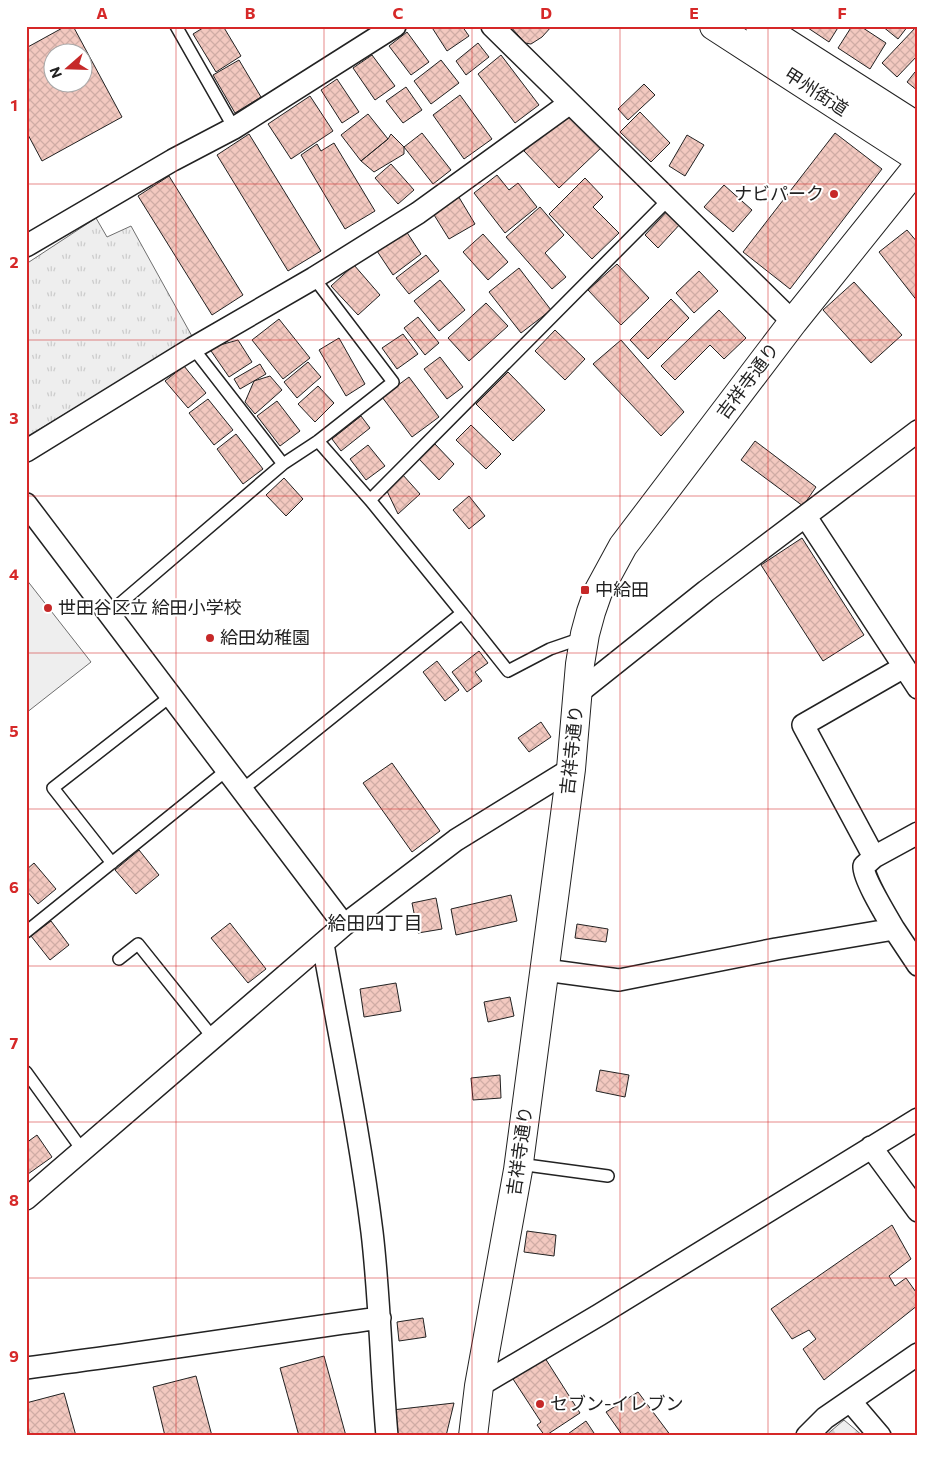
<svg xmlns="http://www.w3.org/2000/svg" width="944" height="1462" font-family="Commissioner,'Noto Sans JP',sans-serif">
<defs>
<pattern id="forest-firs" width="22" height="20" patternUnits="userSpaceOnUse" patternTransform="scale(1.25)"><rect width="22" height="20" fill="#eee"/><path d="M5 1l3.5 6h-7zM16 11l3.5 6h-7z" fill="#ccc"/></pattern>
<pattern id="park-tufts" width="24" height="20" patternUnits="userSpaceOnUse" patternTransform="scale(1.25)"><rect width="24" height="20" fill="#eee"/><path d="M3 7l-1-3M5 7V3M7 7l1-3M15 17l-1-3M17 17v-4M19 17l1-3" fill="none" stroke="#ccc"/></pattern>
<pattern id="building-cross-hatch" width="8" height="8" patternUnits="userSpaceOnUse" patternTransform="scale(1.25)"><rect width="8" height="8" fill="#f3c9c0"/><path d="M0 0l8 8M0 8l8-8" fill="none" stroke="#d0aca5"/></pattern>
</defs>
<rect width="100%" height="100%" fill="#fff"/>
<path fill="url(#forest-firs)" stroke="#6f6f6f" d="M844 1420 863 1436H825Z"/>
<path fill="url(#park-tufts)" stroke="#6f6f6f" d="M96 218 107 237 131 226 193 338 26 437V264Z"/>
<path fill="#eee" stroke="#6f6f6f" d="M26 579 91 662 26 713Z"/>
<path fill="url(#building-cross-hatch)" stroke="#222" fill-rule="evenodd" d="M66 26H73L122 117 42 161 26 131V48ZM52 52H82V82H52Z
M206 26H223L241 56 216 72 193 34Z
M431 26H462L469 36 447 51Z
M510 26H552L542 37 531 44 525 43Z
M805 26H839L829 42Z
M852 26H860L886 43 870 69 838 48Z
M882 26H908L898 39Z
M917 26 918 55 897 77 882 63Z
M407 32 429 62 411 75 389 46Z
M478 43 489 57 466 75 456 61Z
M372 55 395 86 375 100 353 68Z
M501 55 539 105 515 123 478 74Z
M239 60 261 97 235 113 213 75Z
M441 60 459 83 431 104 414 81Z
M915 72 918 75V91L907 82Z
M337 79 359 112 342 123 321 90Z
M644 84 655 95 628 120 618 109Z
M406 87 422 110 403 123 386 101Z
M460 95 492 139 464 159 433 115Z
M310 96 333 131 291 159 268 124Z
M568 109 603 146 559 188 524 151Z
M640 112 670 143 651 162 620 132Z
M368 114 388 139 361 161 341 135Z
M422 133 451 170 433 184 404 147Z
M835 133 882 169 790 289 743 252Z
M249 134 321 251 288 271 217 155Z
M391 134 404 147V154L374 172 361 161 388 139Z
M687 135 704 145 685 176 669 166Z
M334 143 375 211 345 229 301 155 317 144 321 151Z
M391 164 414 190 398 204 375 178Z
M497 175 509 190 518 183 537 207 505 233 474 193Z
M169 176 243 295 212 315 138 196Z
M585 178 603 197 593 207 619 233 592 259 549 214Z
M724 185 752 210 733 232 704 207Z
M457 194 475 224 449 239 431 210Z
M540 207 564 235 545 253 566 277 552 289 506 237Z
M669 209 682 222 658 248 645 235Z
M907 230 918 243V302L879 252Z
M406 231 421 254 393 275 377 251Z
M483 234 508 262 488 280 463 252Z
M426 255 439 271 409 294 396 278Z
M617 264 649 298 621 325 588 290Z
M354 265 380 295 358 315 331 286Z
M519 268 551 310 521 333 489 292Z
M699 271 718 291 694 313 676 293Z
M440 280 465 310 439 331 414 301Z
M854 282 902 335 871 363 823 310Z
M671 299 689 318 648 359 630 340Z
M486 303 508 326 469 361 448 338Z
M719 310 746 338 724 359 710 345 675 380 661 366Z
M418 317 439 343 425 355 404 328Z
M279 319 310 358 283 379 252 340Z
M555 330 585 359 565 380 535 351Z
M403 334 418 354 397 369 382 348Z
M339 338 365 384 346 396 319 350Z
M238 340 252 362 229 377 209 348Z
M621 340 684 412 661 436 593 364Z
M440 357 463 387 447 399 424 369Z
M308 362 321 377 297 398 284 382Z
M260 364 266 374 240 389 234 379Z
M184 366 206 393 188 408 165 381Z
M508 372 545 410 513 441 476 404Z
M270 376 282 390 255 414 245 402 254 381Z
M409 377 439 417 412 437 382 397Z
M318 386 334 403 315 422 298 404Z
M208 399 233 430 214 445 189 413Z
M277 401 300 431 280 446 257 416Z
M361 416 370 428 341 451 332 439Z
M471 425 501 454 486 469 456 440Z
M236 434 263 469 243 484 217 449Z
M755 441 816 487 803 506 741 460Z
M435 444 454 464 439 480 419 459Z
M368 445 385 466 366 480 350 459Z
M402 474 420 494 398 514 386 489Z
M284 478 303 499 286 516 266 495Z
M469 496 485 516 469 529 453 510Z
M802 538 864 635 823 661 761 565Z
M479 651 488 663 475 672 482 681 467 692 452 672Z
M437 661 459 690 445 701 423 672Z
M541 722 551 737 529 752 518 738Z
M392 763 440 831 412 852 363 783Z
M139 850 159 875 136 894 115 870Z
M34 863 56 889 38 904 26 890V870Z
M511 895 517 921 456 935 451 909Z
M436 898 442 929 418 933 412 903Z
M51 921 69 945 50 960 31 936Z
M230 923 266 969 248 983 211 938Z
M577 924 608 929 606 942 575 938Z
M396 983 401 1011 364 1017 360 989Z
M510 997 514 1016 488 1022 484 1002Z
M600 1070 629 1075 625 1097 596 1091Z
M500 1075 501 1098 473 1100 471 1078Z
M37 1135 52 1157 28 1174 26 1171V1143Z
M892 1225 911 1259 889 1276 895 1286 906 1278 918 1295V1305L824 1380 803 1349 816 1339 809 1330 792 1339 771 1309Z
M527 1231 556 1235 554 1256 524 1252Z
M423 1318 426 1337 399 1341 397 1322Z
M324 1356 346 1436H299L280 1368Z
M545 1358 580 1413 545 1436 537 1425 541 1422 513 1379Z
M196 1376 212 1436H165L153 1387Z
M638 1392 671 1436H623L606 1412Z
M64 1393 76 1436H30L26 1421V1403Z
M454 1403 446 1436H395L392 1410Z
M586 1421 596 1436H565Z"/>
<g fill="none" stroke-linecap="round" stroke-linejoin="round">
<g stroke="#222" stroke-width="14">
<path id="lane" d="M176 26 234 128
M193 348 283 464
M370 500 668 200
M109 613 283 464 318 441 393 382 314 278
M462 613 508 671 550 649 582 638
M243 789 462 613 370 500 318 441
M112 863 53 788 171 696
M26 932 227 770
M119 959 138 944 214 1039
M26 1072 83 1151
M519 1164 608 1176"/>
</g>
<g stroke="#222" stroke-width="24">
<path id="street" d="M492 26 793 322
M26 246 173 160 234 128 395 26
M26 451 193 348 314 278 418 213 570 103
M26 504 344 925
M806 517 918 688
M578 693 706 591 918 431
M874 857 803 725 904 667
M894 929C887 917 862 876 864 866L874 857 918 833
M323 944C340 1040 360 1135 372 1232 380 1300 381 1368 387 1436
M545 970 619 980 776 949 894 929 918 965
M871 1147 918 1211
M26 1199 344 925 456 840 571 769
M26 1368C144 1353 262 1334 380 1318
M479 1386 599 1315 918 1119
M851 1402 880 1436
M807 1436 825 1418 918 1354"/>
</g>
<g stroke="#222" stroke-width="30">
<path id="secondary" d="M473 1436 479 1386 518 1170 571 769 580 664 585 634 591 612 598 592 623 546 793 322 918 166"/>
</g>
<g stroke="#222" stroke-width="30">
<path id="highway" d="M714 26 918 158
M760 26 918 127"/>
</g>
<use href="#lane" stroke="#fff" stroke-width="11"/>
<use href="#street" stroke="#fff" stroke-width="21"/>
<use href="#secondary" stroke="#fff" stroke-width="28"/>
<use href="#highway" stroke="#fff" stroke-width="28"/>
</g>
<path fill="none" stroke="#d62828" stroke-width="1" stroke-opacity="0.55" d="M176 26V1436M324 26V1436M472 26V1436M620 26V1436M768 26V1436M26 184H918M26 340H918M26 496H918M26 653H918M26 809H918M26 966H918M26 1122H918M26 1278H918"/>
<g fill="#c62828" stroke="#fff" stroke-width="2">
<circle cx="834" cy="194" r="5"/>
<rect x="580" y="585" width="10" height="10" rx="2.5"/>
<circle cx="48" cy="608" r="5"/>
<circle cx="210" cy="638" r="5"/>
<circle cx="540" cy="1404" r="5"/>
</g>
<g text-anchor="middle" stroke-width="4" stroke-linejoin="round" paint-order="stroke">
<g font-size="18" fill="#222" stroke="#fff">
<text transform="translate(816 92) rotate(33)" y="6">甲州街道</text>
<text transform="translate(748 381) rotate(-53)" y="6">吉祥寺通り</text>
<text transform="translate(572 750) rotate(-84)" y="6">吉祥寺通り</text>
<text transform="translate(520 1151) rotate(-82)" y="6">吉祥寺通り</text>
</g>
<g font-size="18" fill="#222" stroke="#fff" text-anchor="start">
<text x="824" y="200" text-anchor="end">ナビパーク</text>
<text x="595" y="596">中給田</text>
<text x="58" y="614">世田谷区立 給田小学校</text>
<text x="220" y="644">給田幼稚園</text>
<text x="550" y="1410">セブン-イレブン</text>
</g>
<g font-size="19" fill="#222" stroke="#fff">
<text x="375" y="930">給田四丁目</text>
</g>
</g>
<rect width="944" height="1462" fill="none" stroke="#ffffff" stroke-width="55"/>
<g transform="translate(68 68) rotate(250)"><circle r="24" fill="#ffffff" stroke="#a7a7a7"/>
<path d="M0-4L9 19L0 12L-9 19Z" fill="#c62828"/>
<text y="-8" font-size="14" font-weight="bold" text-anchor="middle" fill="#222222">N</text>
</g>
<rect x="28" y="28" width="888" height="1406" fill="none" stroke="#d62828" stroke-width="2"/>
<g font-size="16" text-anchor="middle" font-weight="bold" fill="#d62828">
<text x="102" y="19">A</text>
<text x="250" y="19">B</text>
<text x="398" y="19">C</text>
<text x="546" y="19">D</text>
<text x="694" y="19">E</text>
<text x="842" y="19">F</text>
<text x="14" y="111">1</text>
<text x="14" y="268">2</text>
<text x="14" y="424">3</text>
<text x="14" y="580">4</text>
<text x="14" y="737">5</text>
<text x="14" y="893">6</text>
<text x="14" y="1049">7</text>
<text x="14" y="1206">8</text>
<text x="14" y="1362">9</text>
</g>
</svg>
